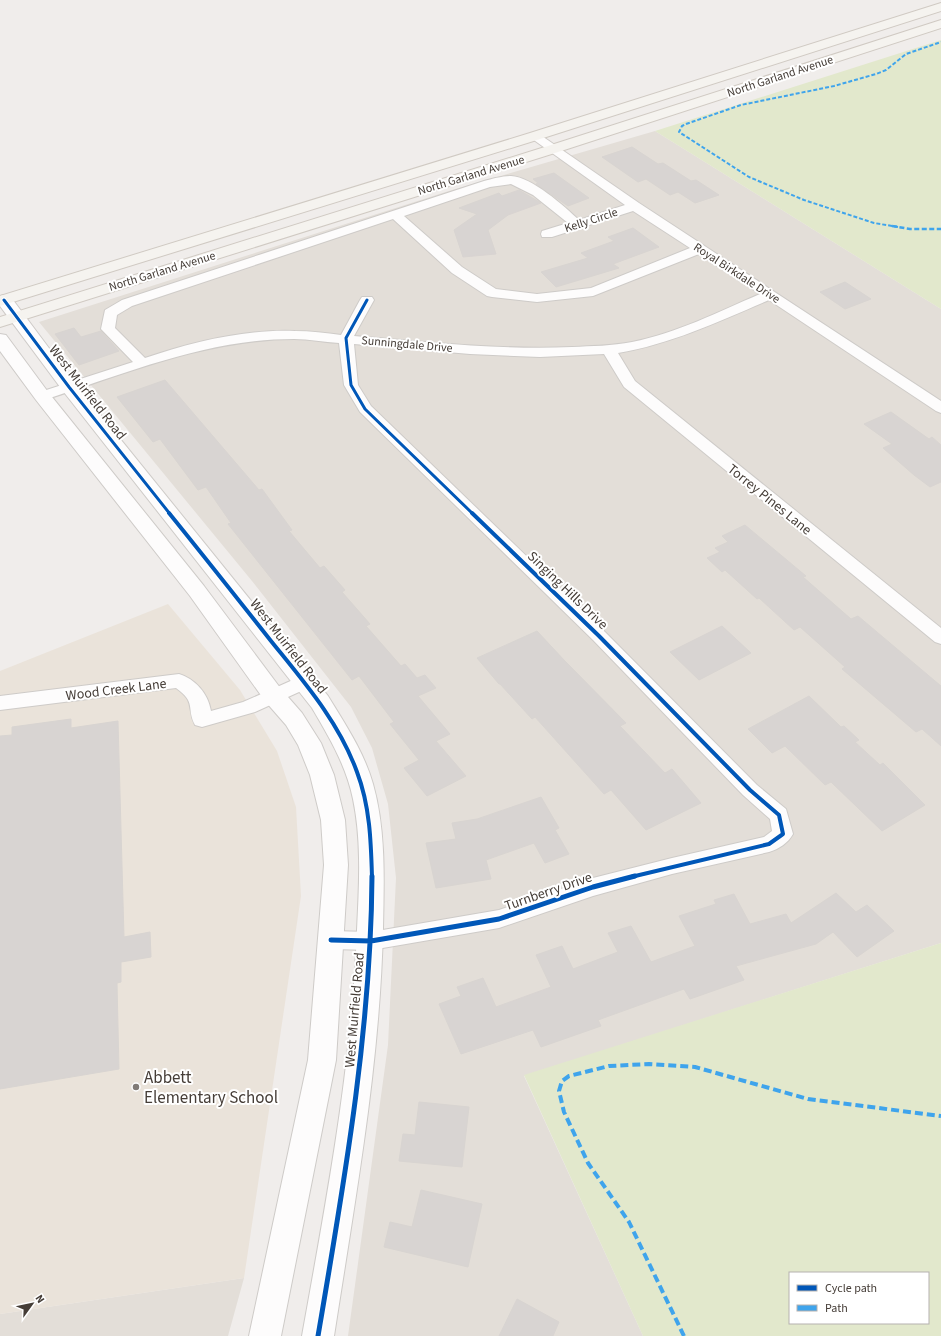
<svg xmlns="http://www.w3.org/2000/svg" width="941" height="1336" font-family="'Source Sans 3',sans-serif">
<rect width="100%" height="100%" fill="#f0edeb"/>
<path fill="#e3ded8" d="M655 131 941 309V943L524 1076 643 1336H348L388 1045 396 878 388 804 372 748 351 707 252 581 39 322 452 190Z
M244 1278 228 1336H0V1314Z"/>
<path fill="#eae3da" d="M168 604 240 690 277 751 296 807 301 896 244 1278 0 1314V671Z"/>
<path fill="#e2e8cc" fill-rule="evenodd" d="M941 40V309L655 131Z
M941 943V1336H643L524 1075ZM790 1273H928V1323H790Z"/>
<path fill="#d8d4d2" stroke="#d8d4d1" d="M632 147 658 164 663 163 691 181 696 180 719 195 695 203 678 192 670 195 646 179 638 182 602 157Z
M554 173 589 198 568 206 536 184 538 183 533 179Z
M519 190 541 203 508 215 488 230 496 254 463 257 454 230 477 214 459 208 499 193 502 196Z
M633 228 659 247 613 264 619 268 556 287 541 272 588 258 581 253 614 241 608 237Z
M845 282 871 299 845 309 820 292Z
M74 328 81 337 101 331 119 351 79 365 55 334Z
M165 380 259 490 262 489 292 530 289 531 320 568 324 566 345 590 342 592 370 624 366 626 401 666 405 664 417 678 425 675 436 688 418 696 450 734 436 741 466 776 427 796 404 768 419 760 390 724 394 722 359 676 352 680 228 524 231 523 206 487 198 490 160 439 153 442 117 397Z
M891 412 929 439 932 437 941 445V482L930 487 914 475 883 448 892 444 864 424Z
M745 525 806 576 803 577 851 619 858 616 941 686V746L922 729 916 732 842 669 845 667 800 627 794 630 759 598 757 599 725 570 722 572 707 558 720 552 715 548 728 542 722 536Z
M722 626 751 653 699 680 670 652Z
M537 631 564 660 626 723 620 726 665 773 672 769 701 803 646 830 611 790 604 794 535 717 532 719 500 684H499L477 658Z
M809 696 841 727 844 726 859 740 855 742 880 765 883 763 925 805 882 831 831 782 825 785 785 746 772 753 748 729Z
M71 719V728L118 721 124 937 150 932 151 957 121 962V982L117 983 119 1069 0 1089V736L12 735V727Z
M541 797 559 828 555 830 569 854 545 863 534 843 486 860 491 879 436 888 426 843 456 839 452 823 477 819Z
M836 893 856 912 867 905 894 931 857 957 833 932 816 944 736 966 744 980 690 999 684 989 598 1020 601 1026 541 1047 533 1030 461 1054 439 1004 461 996 457 987 483 978 496 1007 551 987 536 955 562 946 573 969 618 952 608 933 631 926 651 962 695 946 679 916 716 904 714 900 734 894 750 924 786 914 791 923Z
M419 1102 469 1107 462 1167 399 1161 403 1134 415 1135Z
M421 1190 482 1204 468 1267 384 1247 390 1222 412 1227Z
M517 1299 559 1322 553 1336H499Z"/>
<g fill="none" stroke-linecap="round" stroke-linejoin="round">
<g stroke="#cecbc8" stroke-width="2">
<path id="minor" d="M535 132 539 134 639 203 941 401V413L936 411 769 300C720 321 671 344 618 353L635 381 941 628V644L935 642 624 387 604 354 540 357 470 354 354 344 358 385 371 406 605 632 757 785 786 809 793 834C788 843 779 849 769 852L672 874 593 896 499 928 371 950 331 949 323 946 320 940 323 934 331 931 371 932 499 910 593 878 672 858 764 837 772 831 770 819 743 795 593 640 360 412 344 385 339 343C324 342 309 339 294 339 208 339 127 373 47 399H37L35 396 37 393 133 362 101 329 105 310 122 300 484 181C492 179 502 176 511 176 532 177 564 206 579 220L625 205 531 138 529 136ZM511 184 533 195 568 223 542 231 541 234 542 237H552L633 211 690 248 591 288 537 294 496 289 462 267 404 216 490 187ZM393 219 452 273 487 296 492 297 537 302 593 296 699 254 760 294C718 312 677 333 632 342 612 346 592 346 572 347 499 350 427 342 354 336L374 300 372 297H362L360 300 341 335C326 333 310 331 295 331 244 329 192 342 145 358L115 328 117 315 132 306Z
M179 674C195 679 208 693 211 711L243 702 304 675 310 677 313 682 310 687 255 712 202 727 195 725C186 708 197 703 176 688L0 710V696Z"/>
</g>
<g stroke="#cecbc8" stroke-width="2">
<path id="tertiary" d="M4 295 10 296 75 383 328 696C345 724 364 752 373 784 386 830 384 880 383 928 380 1065 355 1200 334 1336H302C326 1202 352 1067 357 930 359 887 362 842 353 799 346 765 329 737 312 708L63 391 0 306V296Z
M0 334 6 335 48 392 204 586 281 689 302 713 321 743 334 775 345 820 348 865 336 1060 281 1336H249L308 1060 324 865 321 820 310 775 298 745 286 725 265 701 190 596 36 400 0 351Z"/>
</g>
<g stroke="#d0cac3" stroke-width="2">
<path id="secondary" d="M941 3V11L540 139 0 306V296L530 133Z
M941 20V28L558 152 0 327V317L548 146Z"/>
</g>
<use href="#minor" fill="#fdfcfc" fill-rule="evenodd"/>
<use href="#tertiary" fill="#fdfcfc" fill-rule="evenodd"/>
<use href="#secondary" fill="#f5f3ef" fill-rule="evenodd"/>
<path stroke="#3fa4ec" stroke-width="2" stroke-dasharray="4 2" stroke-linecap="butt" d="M898 227 874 223 804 200 749 177 679 132 682 126 686 124 741 105 834 86 876 74 886 70 906 54 941 42"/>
<path stroke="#3fa4ec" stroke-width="2.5" stroke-dasharray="5 2.5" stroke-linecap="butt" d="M892 226 910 229H941"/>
<path stroke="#3fa4ec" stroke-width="4" stroke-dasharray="8 4" stroke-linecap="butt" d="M684 1336 629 1222 588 1163 564 1112 559 1091 562 1081 569 1076 609 1066 649 1064 695 1067 808 1099 941 1116"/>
<g stroke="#fff" stroke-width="5">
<path id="cycleway-far2" d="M4 300 69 387 170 514
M367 300 346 338 351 385 365 409 473 514"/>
</g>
<g stroke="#fff" stroke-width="6">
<path id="cycleway-far1" d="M169 513C203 555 237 598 271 641 304 682 339 722 357 772 370 806 371 842 372 877
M472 513 599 636 750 790 779 815 783 834 769 844 631 877"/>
</g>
<g stroke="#fff" stroke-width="8">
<path id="cycleway" d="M331 940 371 941 499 919 593 887 635 876
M318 1336C344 1183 371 1031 372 876"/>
</g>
<use href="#cycleway-far2" stroke="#0057b8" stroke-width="3"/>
<use href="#cycleway-far1" stroke="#0057b8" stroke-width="4"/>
<use href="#cycleway" stroke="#0057b8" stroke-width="5"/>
</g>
<circle fill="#817b76" stroke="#fff" stroke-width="1.5" cx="136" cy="1087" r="4"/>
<g text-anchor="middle" stroke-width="4" stroke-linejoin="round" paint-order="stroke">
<g font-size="12" fill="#453d37" stroke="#fff">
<text transform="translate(780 76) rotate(-18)" y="4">North Garland Avenue</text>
<text transform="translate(471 175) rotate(-17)" y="4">North Garland Avenue</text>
<text transform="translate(591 220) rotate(-18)" y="4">Kelly Circle</text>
<text transform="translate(162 271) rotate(-17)" y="4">North Garland Avenue</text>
<text transform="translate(737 273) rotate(33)" y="4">Royal Birkdale Drive</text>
<text transform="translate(407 344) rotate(5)" y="4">Sunningdale Drive</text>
</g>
<g font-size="14" fill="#453d37" stroke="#fff">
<text transform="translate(88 392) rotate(52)" y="5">West Muirfield Road</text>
<text transform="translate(770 499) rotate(39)" y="5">Torrey Pines Lane</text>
<text transform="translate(568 590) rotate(44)" y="5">Singing Hills Drive</text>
<text transform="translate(289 646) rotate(52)" y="5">West Muirfield Road</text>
<text transform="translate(116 689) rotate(-7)" y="5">Wood Creek Lane</text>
<text transform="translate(548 891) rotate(-19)" y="5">Turnberry Drive</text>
<text transform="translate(354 1010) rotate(-85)" y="5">West Muirfield Road</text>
</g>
<g font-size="17" fill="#453d37" stroke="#fff" text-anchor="start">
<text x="144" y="1083">Abbett<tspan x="144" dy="20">Elementary School</tspan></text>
</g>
</g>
<rect x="789" y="1272" width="140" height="52" fill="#ffffff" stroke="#b5b1af"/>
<rect x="797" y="1285" width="20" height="6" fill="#0057b8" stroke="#b5b1af"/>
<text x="825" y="1292" font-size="12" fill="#453d37">Cycle path</text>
<rect x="797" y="1305" width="20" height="6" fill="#3fa4ec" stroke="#b5b1af"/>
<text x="825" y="1312" font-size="12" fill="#453d37">Path</text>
<g transform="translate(32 1304) rotate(57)" stroke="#ffffff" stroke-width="3" paint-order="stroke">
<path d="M0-3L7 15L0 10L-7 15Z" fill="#453d37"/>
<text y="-6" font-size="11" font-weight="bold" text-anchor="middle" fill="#453d37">N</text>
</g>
</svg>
